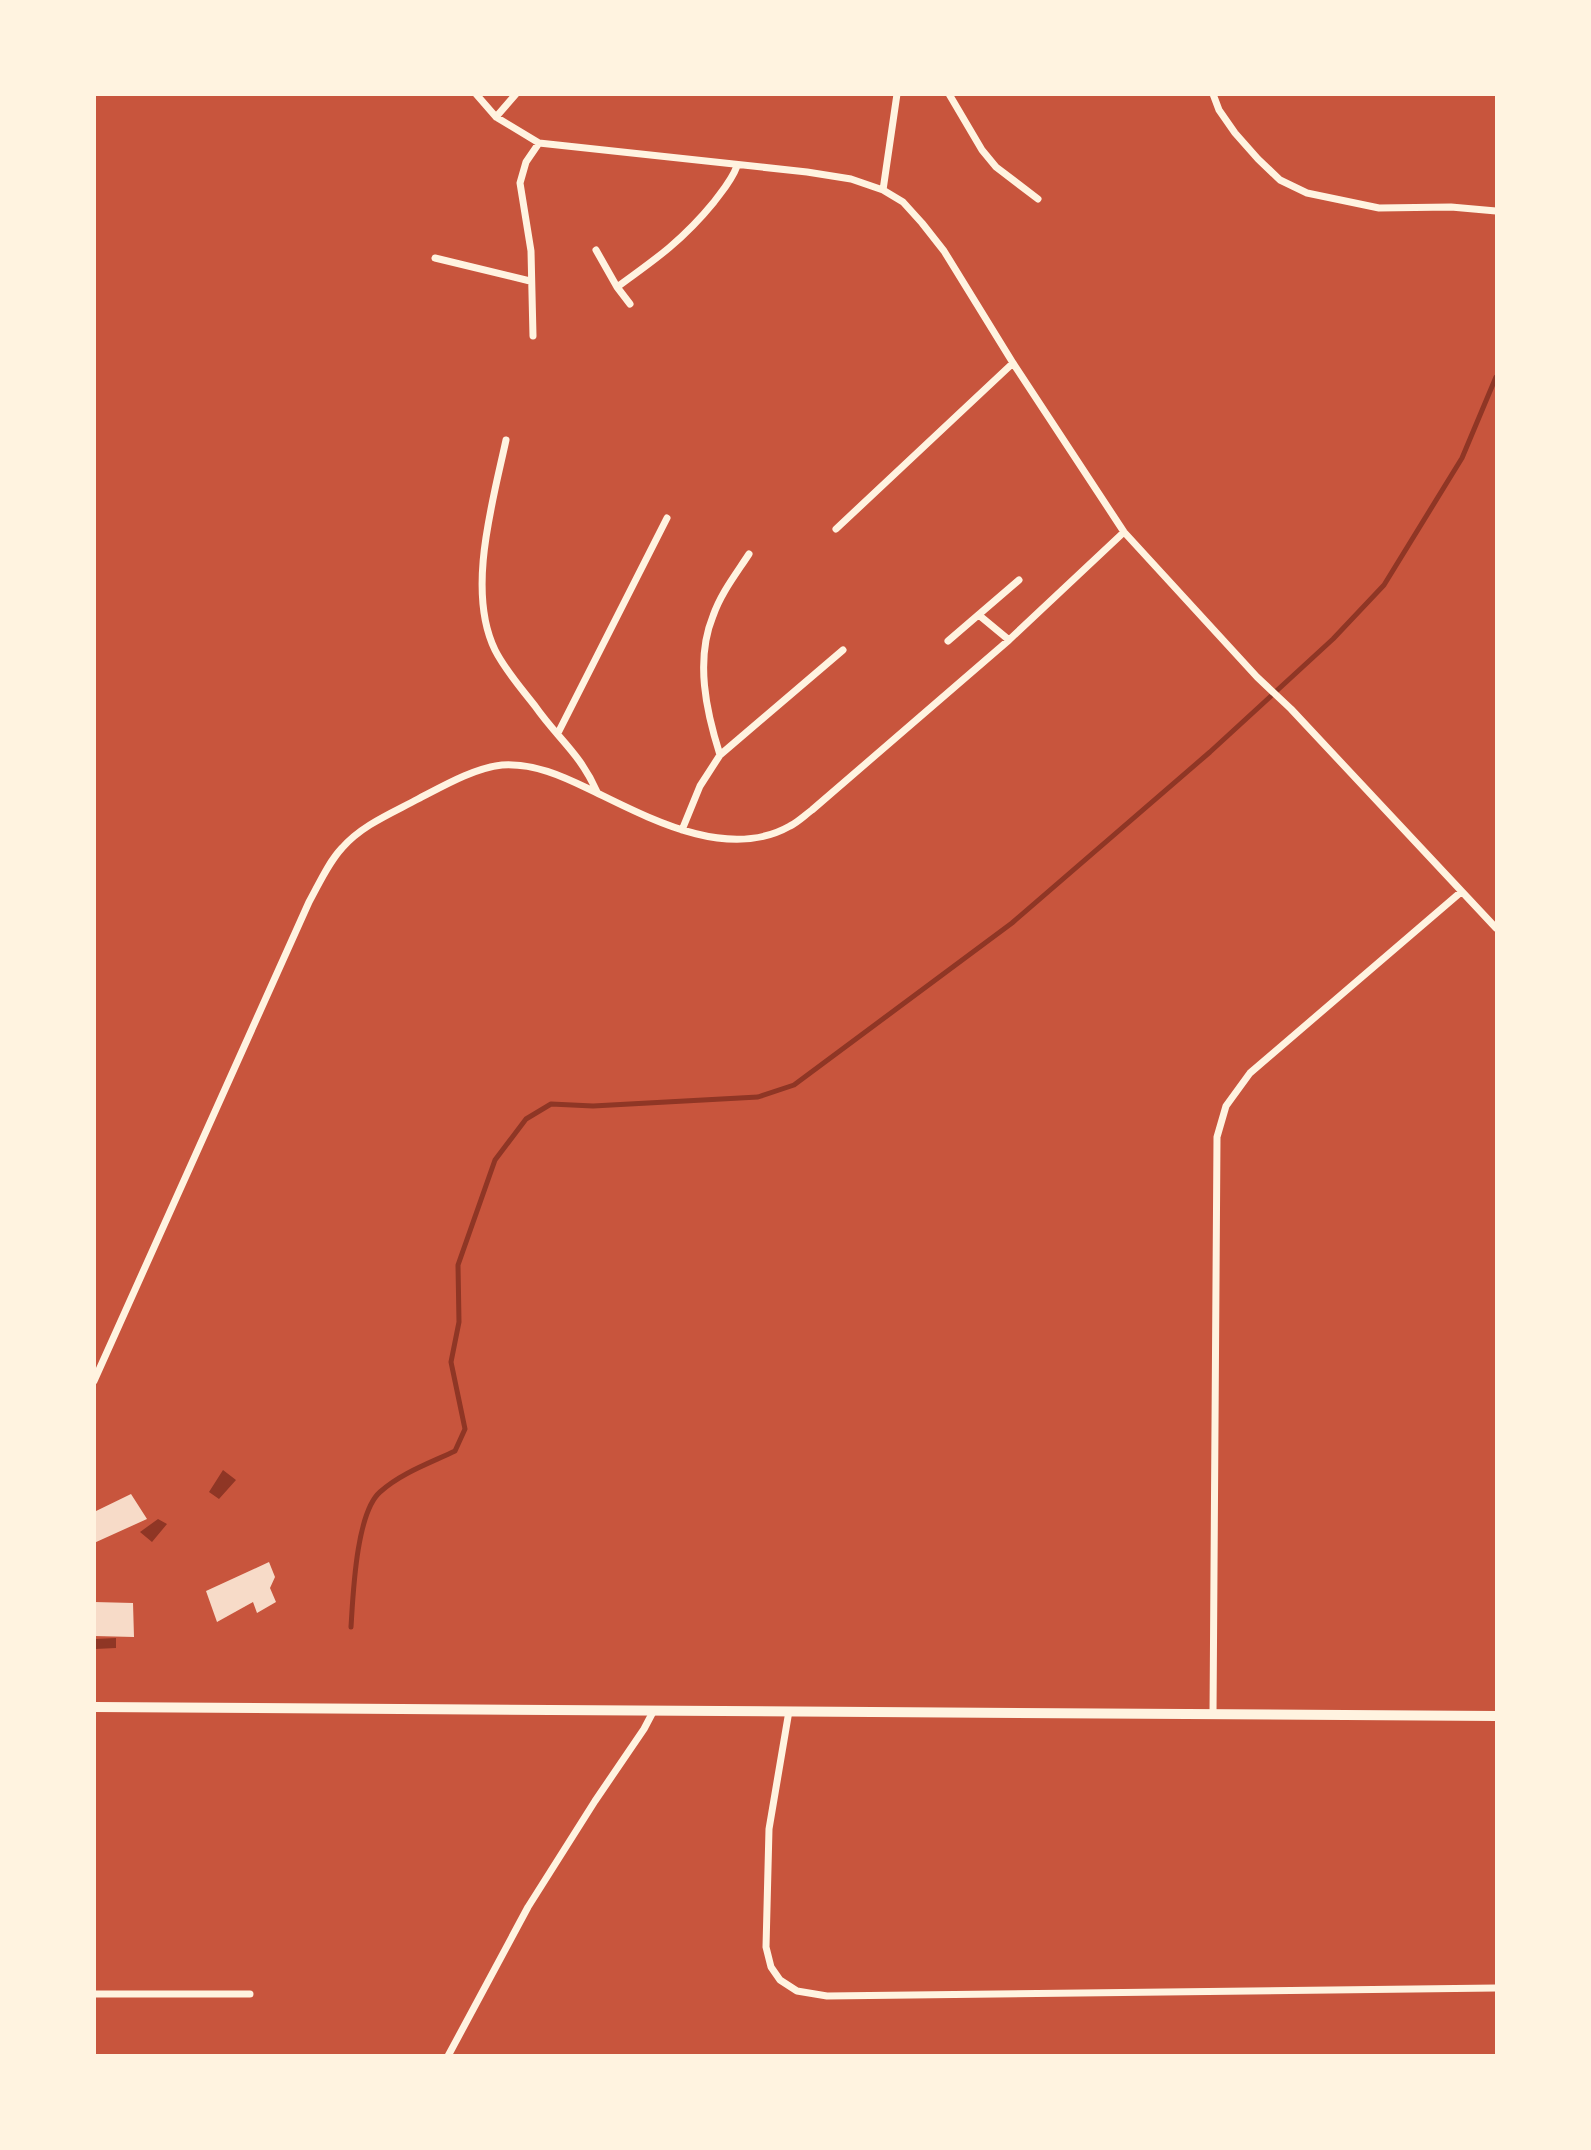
<svg xmlns="http://www.w3.org/2000/svg" width="1591" height="2150" font-family="'Golos Text',sans-serif">
<rect width="100%" height="100%" fill="#c8553d"/>
<path fill="#8f3625" d="M223 1470 236 1480 219 1499 209 1492Z
M158 1519 167 1524 152 1542 140 1532Z
M116 1638V1648L95 1649V1639Z"/>
<g fill="none" stroke-linecap="round" stroke-linejoin="round">
<path stroke="#8f3625" stroke-width="5" d="M351 1627C353 1596 356 1513 380 1492 401 1473 430 1463 455 1451L465 1429 451 1362 459 1322 458 1265 495 1160 526 1119 551 1104 593 1106 758 1097 794 1085 1012 923 1210 752 1333 639 1384 585 1462 458 1496 377"/>
</g>
<path fill="#f7dbc8" d="M131 1494 147 1519 94 1543V1512Z
M269 1562 275 1577 270 1588 276 1602 257 1613 253 1602 217 1622 206 1591Z
M94 1602 133 1603 134 1637 94 1636Z"/>
<g fill="none" stroke-linecap="round" stroke-linejoin="round">
<path stroke="#fff3e0" stroke-width="7" d="M476 94 496 117 539 143 807 172 851 179 883 190 903 202 922 223 944 251 1013 363 1124 532 1257 677 1291 709 1496 928
M949 94 982 150 996 167 1038 199
M1213 94 1219 110 1235 133 1258 159 1280 180 1307 193 1379 208 1451 207 1496 211
M496 117 516 94
M883 190 897 94
M596 250 617 287 630 304
M435 258 530 281
M617 287C656 259 683 240 714 202 723 190 732 180 737 166
M533 336 531 251 520 183 526 162 539 143
M506 440C493 501 466 591 495 650 505 670 521 688 535 706 558 739 580 753 597 792
M836 529 1013 363
M980 616 1009 640
M948 641 1019 580
M558 733 667 518
M720 755C706 711 695 660 713 616 721 593 736 574 749 554
M682 830 700 786 720 755 843 650
M94 1381 309 902C319 884 328 863 342 848 362 825 392 813 418 799 443 786 474 768 502 765 534 763 562 776 589 789 647 817 727 862 790 826 798 822 805 815 812 810L1009 640 1124 532
M789 1711 769 1829 766 1947 771 1967 780 1980 797 1991 827 1996 1496 1988
M1213 1715 1217 1137 1226 1106 1250 1073 1461 892
M94 1994H250
M448 2056 528 1907 595 1801 644 1729 654 1710"/>
<path stroke="#fff3e0" stroke-width="10" d="M94 1707 1496 1716"/>
</g>
<rect width="1591" height="2150" fill="none" stroke="#fff3e0" stroke-width="192"/>
</svg>
